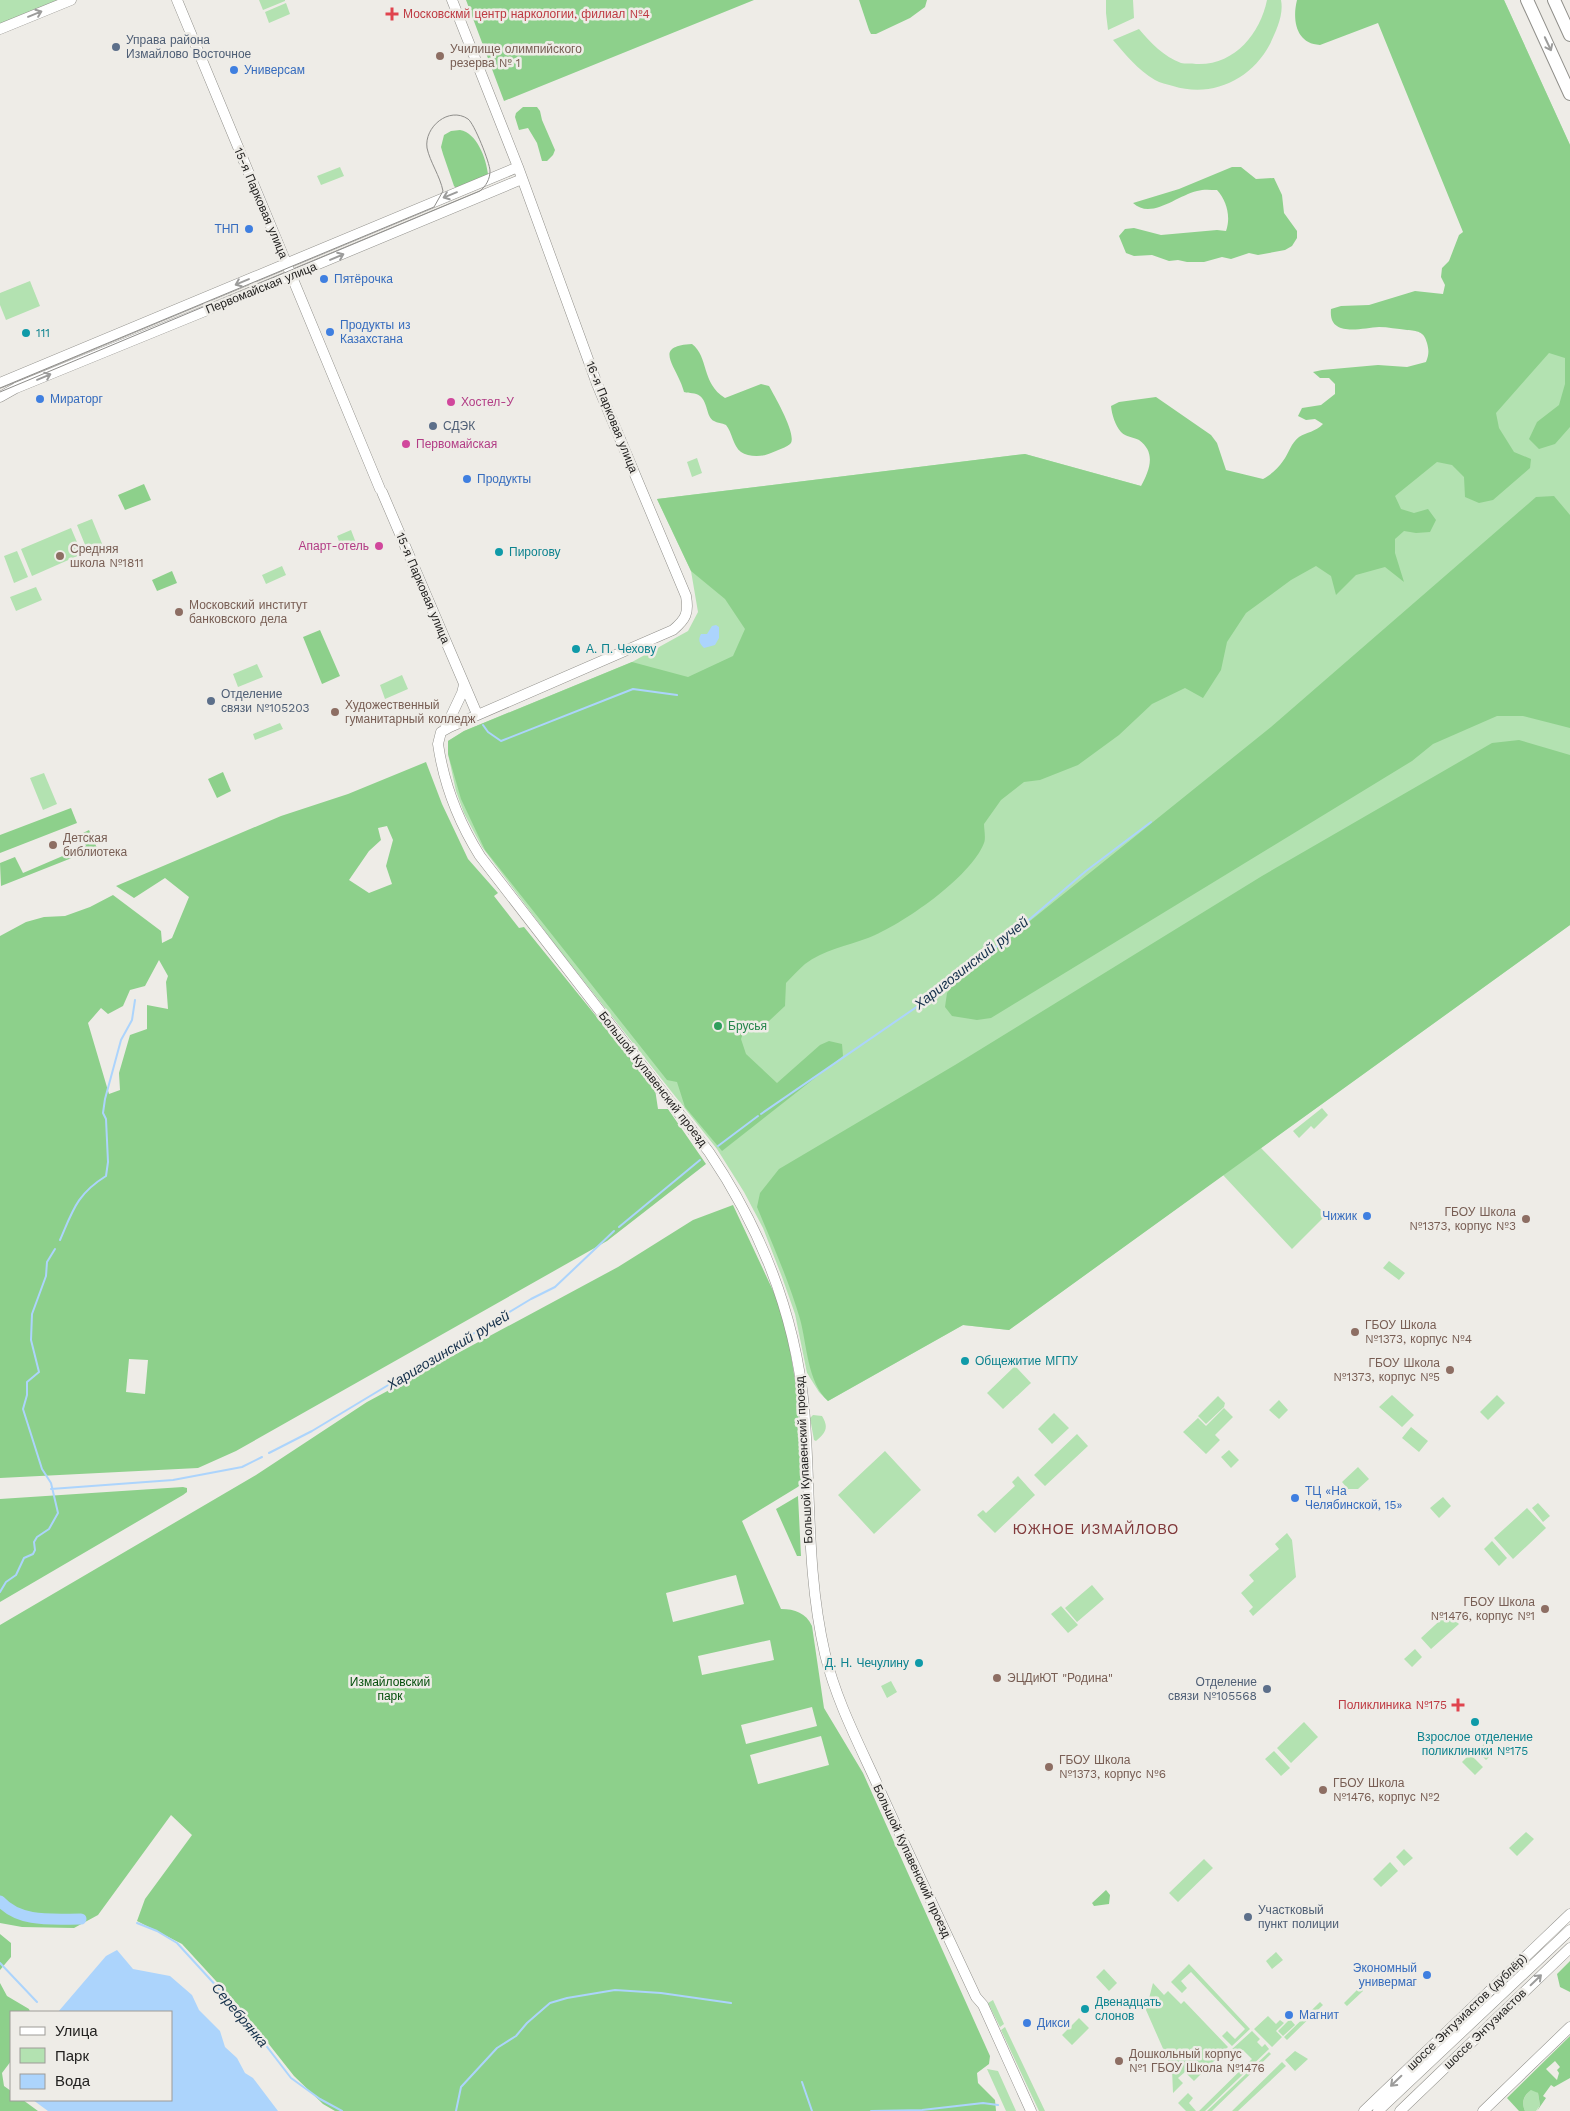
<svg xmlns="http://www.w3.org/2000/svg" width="1570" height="2111" font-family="'Work Sans',sans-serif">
<rect width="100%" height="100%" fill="#eeece7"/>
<path fill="#b3e2b1" d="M0 0H60L0 25Z
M259 0H285V1L263 10Z
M1106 0H1133L1134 18 1108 30 1106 13Z
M1267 0H1281C1284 15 1276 31 1270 44 1251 80 1212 98 1173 86 1167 84 1160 83 1155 80 1138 70 1125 54 1113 40L1139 29C1150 42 1164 57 1181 63 1185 64 1191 63 1196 64 1234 66 1260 34 1267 0Z
M1504 0 1570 145V925L1261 1148 1326 1215 1292 1249 1223 1175 1009 1330 963 1325 828 1401 819 1392 807 1373 795 1314 782 1277 763 1228 744 1192 717 1149 560 951 482 847 464 813 456 791 448 754V741L464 731 632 662 688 631 698 612 691 571 657 499 1025 454 1141 486 1311 527 1517 369Z
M286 3 290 14 269 23 265 12Z
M340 167 344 176 321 185 317 176Z
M30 281 40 306 6 320 0 305V293Z
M697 458 702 473 692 477 687 462Z
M92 519 103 546 88 552 77 525Z
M71 528 82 554 32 576 21 549Z
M351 530 356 543 342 549 337 536Z
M17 551 28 577 14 583 4 556Z
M282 566 286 575 266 584 262 575Z
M36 587 42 600 16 611 10 597Z
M257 664 263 677 238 687 233 674Z
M402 675 408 689 385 699 380 685Z
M280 723 283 729 255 740 253 734Z
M44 773 57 804 43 810 30 778Z
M1322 1108 1328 1115 1314 1129 1311 1126 1299 1138 1293 1131Z
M1389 1261 1405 1273 1399 1280 1383 1268Z
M1015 1366 1031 1383 1003 1409 987 1393Z
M1392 1395 1414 1415 1402 1427 1379 1407Z
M1497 1395 1505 1403 1488 1420 1480 1412Z
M1218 1396 1225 1403 1224 1407 1206 1424 1198 1416Z
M1279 1400 1288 1410 1279 1419 1269 1410Z
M1224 1408 1233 1417 1215 1435 1220 1440 1206 1454 1183 1432 1198 1418 1206 1426Z
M1054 1413 1069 1428 1052 1444 1038 1429Z
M813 1415 822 1416C829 1427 826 1433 816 1441L814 1440 810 1418Z
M1411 1427 1428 1441 1419 1452 1402 1438Z
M1077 1434 1088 1446 1045 1486 1034 1475Z
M1229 1450 1239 1460 1231 1468 1221 1457Z
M885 1451 921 1490 874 1534 838 1495Z
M1358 1467 1369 1479 1358 1489H1348L1342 1482Z
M1018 1476 1035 1495 995 1533 977 1515 983 1510 986 1513 1015 1486 1012 1482Z
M1443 1497 1451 1506 1439 1518 1430 1508Z
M1538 1503 1550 1516 1543 1522 1532 1508Z
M1527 1508 1546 1528 1513 1559 1494 1538Z
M1287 1533 1292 1540 1296 1577 1253 1616 1249 1611 1253 1607 1241 1593 1254 1581 1249 1575 1279 1549 1275 1544Z
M1492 1541 1507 1558 1499 1566 1484 1549Z
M1092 1585 1104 1599 1077 1622 1065 1608Z
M1061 1606 1078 1625 1068 1633 1051 1614Z
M1448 1613 1459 1624 1431 1649 1421 1638Z
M1415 1649 1422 1657 1412 1667 1404 1659Z
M891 1681 897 1692 887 1698 881 1686Z
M1304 1722 1318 1737 1291 1763 1277 1748Z
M1489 1739 1493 1753 1486 1760 1477 1751Z
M1274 1751 1290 1768 1281 1776 1265 1759Z
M1470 1754 1483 1767 1475 1775 1462 1762Z
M1526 1832 1534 1839 1517 1856 1509 1848Z
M1404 1849 1413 1858 1404 1866 1396 1857Z
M1204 1859 1213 1868 1178 1902 1169 1893Z
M1390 1862 1398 1871 1381 1887 1373 1879Z
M1276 1952 1283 1960 1272 1969 1266 1961Z
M1189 1964 1250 2029 1232 2046 1222 2036 1227 2031 1235 2039 1245 2029 1191 1972 1181 1981 1187 1988 1182 1993 1171 1982Z
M1104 1969 1117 1983 1109 1991 1096 1977Z
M1153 1983 1164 1995 1168 1991 1181 2004 1184 2001 1228 2047 1194 2081 1185 2072 1178 2078 1183 2083 1173 2093 1172 2069 1146 2010Z
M1360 1987 1363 1991 1347 2006 1344 2003Z
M993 2000 1004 2024 1000 2027 988 2003Z
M1320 2002 1323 2005 1287 2040 1284 2037Z
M1268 2016 1276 2024 1280 2020 1284 2023 1276 2031 1282 2037 1272 2047 1254 2029Z
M1079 2018 1089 2028 1072 2045 1062 2035Z
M1290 2019 1295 2025 1283 2036 1278 2031Z
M1005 2027 1045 2111H1039L1001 2030Z
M1252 2031 1260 2039 1257 2042 1262 2047 1265 2044 1269 2049 1205 2111H1199L1252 2059 1243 2050 1237 2056 1231 2050Z
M1295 2051 1308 2059 1295 2071 1285 2060Z
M1269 2052 1271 2054 1212 2111H1207Z
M1282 2062 1286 2066 1238 2111H1232Z
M987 2069 998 2071 1016 2111H1006Z
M1532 2089 1538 2093 1540 2105 1536 2111H1525C1521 2102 1524 2095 1532 2089Z
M1188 2093 1193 2098 1189 2103 1196 2111H1186L1178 2103Z"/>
<path fill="#8dd08b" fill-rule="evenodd" d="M466 0H754L504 101Z
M859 0H927L925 7 910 18 876 34H871L869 30Z
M1297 0H1504L1570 145V427L1555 444 1539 449 1529 439 1537 422 1559 405 1565 384V358L1549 353 1496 413 1499 428 1514 452 1531 459 1530 468 1493 500 1479 503 1465 497 1464 477 1452 465 1437 462 1395 496 1401 509 1414 513 1428 509 1436 520 1430 532 1416 533 1404 531 1395 539V553L1404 582 1385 567 1356 575 1336 595 1331 576 1316 566 1291 580 1246 613 1227 642 1221 670 1203 698 1185 688 1152 704 1119 735 1078 765 1040 780 1024 782 1001 800 984 824C984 829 986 838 984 843 971 877 902 925 868 938 847 946 823 950 805 964 798 970 792 977 786 983L785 1006 769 1021 746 1024 741 1039 746 1054 777 1083 820 1045 829 1041 842 1044 843 1056 722 1151 685 1107 677 1082 667 1080 485 850 461 799 448 754V741L464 731 632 662 688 677 733 656 745 629 725 599 691 571 657 499 1025 454 1141 486C1149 471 1157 453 1139 440 1133 437 1126 437 1121 432 1115 425 1112 415 1111 406L1119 402 1156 397 1211 435 1217 443 1226 470 1263 479C1271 475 1278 468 1283 461 1289 453 1291 443 1299 437 1307 432 1315 432 1323 424L1315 419 1306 420 1298 416 1302 408 1321 405 1335 394V384L1329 378H1320L1313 372 1322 370 1378 365 1407 367 1426 362C1429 354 1429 351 1427 343 1424 331 1417 331 1407 330 1397 329 1388 327 1379 327 1361 328 1328 338 1331 309L1341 306 1369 305 1415 291 1443 294 1445 285 1441 277 1442 268 1449 261 1459 235 1463 232 1378 23 1320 45C1296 44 1292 20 1297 0Z
M523 107H537L540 111 542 120 555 150 553 155 547 161H542L537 143 528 128 519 130 515 117 516 113Z
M460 130C477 133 486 158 488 174L485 177 456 188 454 186 443 154 441 147 444 135 451 131Z
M1232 167H1241L1256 179 1274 178 1282 195 1284 213 1297 231V238L1292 246 1285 250 1258 255 1249 253 1231 259 1222 257 1204 262H1187L1178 260 1169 261 1152 255 1134 256 1126 253 1119 236 1125 229 1134 228 1161 235 1217 230 1226 231C1231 217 1227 201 1217 190 1210 190 1204 189 1197 191 1176 196 1151 220 1133 203L1179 189Z
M692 344C709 357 701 383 725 398L761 384 769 386C775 397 796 433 791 443 788 447 775 451 771 453 763 457 748 457 741 452 733 446 732 432 726 425 722 423 717 423 714 421 706 417 708 402 700 396 695 392 690 394 684 392 683 389 682 385 680 381 671 360 657 346 692 344Z
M144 484 151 500 125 510 118 495Z
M1554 496 1570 515V728L1523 716H1497L1433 744 1412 761 991 1018 977 1020 952 1016 945 1007 947 993 958 979 1271 727 1536 497Z
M172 571 177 583 157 591 152 580Z
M320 630 340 676 322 684 303 637Z
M1519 740 1570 755V925L1009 1330 963 1325 828 1401C807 1382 807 1344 800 1319 789 1281 772 1243 757 1207L760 1193 779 1169 955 1065 1262 876 1492 743Z
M426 762 442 804 468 859 498 893 494 896 519 928 524 927 655 1089 658 1109H668L706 1164 607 1241 236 1451 198 1468 0 1478V936L26 922 44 917 65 916 90 907 113 895 161 931 162 943 172 938 189 897 165 878 134 898 116 886 281 816 348 794ZM387 826 393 840 386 866 392 884 369 893 349 880 369 851 381 840 378 828ZM159 960 168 976 166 982 168 1009 147 1005V1029L130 1035 119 1073 120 1090 109 1094 88 1023 101 1008 108 1014 123 1006 130 990 145 986ZM129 1359 148 1360 145 1394 126 1392Z
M223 772 231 791 217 798 208 779Z
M71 808 77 823 0 853V835Z
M89 830 97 848 1 886 0 863 15 857 23 873 86 846 81 834Z
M733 1205 776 1297 787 1332 798 1398 801 1485 742 1521 781 1609C795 1609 806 1613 812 1626L824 1708 863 1773 990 2056 989 2064 977 2073 978 2083 995 2100 996 2111H335L323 2104 294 2076 238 2005 182 1944 137 1921 145 1899 192 1835 171 1815 98 1915 74 1928 22 1927 0 1923V1625L256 1475 367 1402 618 1267 693 1220ZM736 1575 744 1604 673 1622 666 1593ZM770 1640 774 1660 702 1675 698 1656ZM812 1707 817 1726 746 1744 741 1725ZM821 1736 829 1765 758 1784 750 1755Z
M183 1487 187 1488V1492L183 1495 0 1602V1499Z
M798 1496 801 1556H797L776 1509Z
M1106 1890 1110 1895 1109 1904 1094 1906 1092 1903Z
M0 1934 11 1943V1957L0 1970Z
M1570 1961V1992L1560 1987 1557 1974Z
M0 1983 7 1996 29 2009 30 2012H11V2061L2 2073 4 2086 11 2091V2100H23L38 2111H0Z
M1570 2036V2078L1554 2087 1551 2085 1543 2096 1546 2098 1537 2111 1540 2105 1538 2093 1531 2090C1524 2095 1521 2102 1525 2111H1519L1507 2098ZM1555 2061 1560 2067 1557 2070 1559 2073 1557 2080 1546 2069Z"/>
<path fill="#acd4fc" d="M716 625 719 627V638L715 645 704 648C699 643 698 640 701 634H707L712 626Z
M117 1950 133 1969 170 1976 192 1995 199 2010 220 2031 225 2047 237 2058 245 2073 253 2078 278 2111H48L33 2100H171V2012H58L106 1956Z"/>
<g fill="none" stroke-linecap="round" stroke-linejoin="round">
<path stroke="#acd4fc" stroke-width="2" d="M483 725 488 732 501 741 633 689 677 695
M761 1114 950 984 1017 930 1086 871 1151 822
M718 1146 758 1116
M619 1227 700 1160
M60 1240C73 1210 77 1194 106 1176L108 1162 106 1119 103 1113 105 1099 121 1040 132 1020 135 1000
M269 1453 312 1431 531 1299 555 1287 614 1231
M51 1489 173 1480 242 1467 262 1457
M0 1592 6 1582 16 1575 24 1558 33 1554 35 1550 34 1542 37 1537 49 1529 58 1513 51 1483 42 1469 23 1409 27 1395V1382L39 1372 31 1340 32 1314 46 1276 47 1262 55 1249
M137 1923 157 1931 177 1943 241 2013 291 2078 320 2099 342 2111
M0 1963 37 2002
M802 2082 812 2111
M456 2111 461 2087 497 2048 516 2036 527 2023 550 2003 567 1998 615 1990 661 1993 731 2003
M871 2111 922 2110 983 2103 998 2105"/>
<path stroke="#acd4fc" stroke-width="11" d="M0 1901C20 1923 53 1919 81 1919"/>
<g stroke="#908f8a" stroke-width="11">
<path id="secondary" d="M177 0 380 489
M452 0 518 167 597 384 686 596C689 613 686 619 673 630L450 727 441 732 438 744C444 785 458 821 480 856L709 1152C761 1229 795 1315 804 1407 811 1490 806 1572 825 1654 836 1700 858 1742 877 1784 909 1855 943 1926 976 1997L983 2005 1031 2111
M0 29 71 0
M0 383 518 167
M0 397 16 388 227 302 522 179
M382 492 477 714
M445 729 462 693 464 685
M1483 2111 1570 2027"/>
</g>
<g stroke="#908f8a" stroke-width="11">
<path id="primary" d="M1364 2111 1570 1914
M1378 2111 1570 1930
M1400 2111 1570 1948"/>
</g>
<g stroke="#908f8a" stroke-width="14">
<path id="highway" d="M1527 0 1570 94
M1554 0 1570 35"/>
</g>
<use href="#secondary" stroke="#fff" stroke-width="10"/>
<use href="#primary" stroke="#fff" stroke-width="10"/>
<use href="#highway" stroke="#fff" stroke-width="12"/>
<path stroke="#8f8e8b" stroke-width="1" d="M0 388 434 207 443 191C440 176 430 162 427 148 424 127 449 106 468 119 474 123 490 163 490 171 490 179 486 186 480 191L0 392"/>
</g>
<defs><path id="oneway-shaft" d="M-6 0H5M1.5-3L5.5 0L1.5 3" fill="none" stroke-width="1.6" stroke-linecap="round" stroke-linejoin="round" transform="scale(1.25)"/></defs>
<g stroke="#9c9c9b">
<use href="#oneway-shaft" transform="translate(35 14) rotate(-22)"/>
<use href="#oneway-shaft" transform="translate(1548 44) rotate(65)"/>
<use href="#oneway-shaft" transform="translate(450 195) rotate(158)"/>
<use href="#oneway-shaft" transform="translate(337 257) rotate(-23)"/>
<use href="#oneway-shaft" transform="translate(242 282) rotate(157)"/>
<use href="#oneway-shaft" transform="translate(44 377) rotate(-23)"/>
<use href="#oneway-shaft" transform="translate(1536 1980) rotate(-44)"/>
<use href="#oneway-shaft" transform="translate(1396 2081) rotate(136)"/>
</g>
<g fill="#e0444e" stroke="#eeece7" stroke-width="2">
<path d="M389.5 6.5h5v5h5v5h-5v5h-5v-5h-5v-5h5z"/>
<path d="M1455.5 1697.5h5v5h5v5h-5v5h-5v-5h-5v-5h5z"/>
</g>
<g fill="#5c6f8a" stroke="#eeece7" stroke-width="2">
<circle cx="116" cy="47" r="5"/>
<circle cx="433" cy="426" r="5"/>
<circle cx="211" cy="701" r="5"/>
<circle cx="1267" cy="1689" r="5"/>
<circle cx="1248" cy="1917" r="5"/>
</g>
<g fill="#8d6e63" stroke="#eeece7" stroke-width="2">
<circle cx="440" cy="56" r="5"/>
<circle cx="60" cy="556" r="5"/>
<circle cx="179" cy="612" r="5"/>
<circle cx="335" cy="712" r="5"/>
<circle cx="53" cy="845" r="5"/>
<circle cx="1526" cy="1219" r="5"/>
<circle cx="1355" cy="1332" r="5"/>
<circle cx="1450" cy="1370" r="5"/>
<circle cx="1545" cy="1609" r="5"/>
<circle cx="997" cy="1678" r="5"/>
<circle cx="1049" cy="1767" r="5"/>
<circle cx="1323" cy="1790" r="5"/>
<circle cx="1119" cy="2061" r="5"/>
</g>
<g fill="#3f7fe0" stroke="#eeece7" stroke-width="2">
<circle cx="234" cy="70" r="5"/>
<circle cx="249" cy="229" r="5"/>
<circle cx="324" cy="279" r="5"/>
<circle cx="330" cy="332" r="5"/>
<circle cx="40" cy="399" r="5"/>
<circle cx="467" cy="479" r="5"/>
<circle cx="1367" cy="1216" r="5"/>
<circle cx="1295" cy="1498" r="5"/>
<circle cx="1427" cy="1975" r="5"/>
<circle cx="1289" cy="2015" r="5"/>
<circle cx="1027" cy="2023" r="5"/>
</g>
<g fill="#0f9aa8" stroke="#eeece7" stroke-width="2">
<circle cx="26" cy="333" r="5"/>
<circle cx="499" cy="552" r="5"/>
<circle cx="576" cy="649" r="5"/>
<circle cx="965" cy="1361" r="5"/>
<circle cx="919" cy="1663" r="5"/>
<circle cx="1475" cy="1722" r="5"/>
<circle cx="1085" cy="2009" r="5"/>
</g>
<g fill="#d1479c" stroke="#eeece7" stroke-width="2">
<circle cx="451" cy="402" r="5"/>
<circle cx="406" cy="444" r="5"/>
<circle cx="379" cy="546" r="5"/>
</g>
<circle fill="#2e9e5b" stroke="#eeece7" stroke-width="2" cx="718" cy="1026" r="5"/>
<g text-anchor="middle" stroke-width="5" stroke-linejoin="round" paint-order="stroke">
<g font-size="12" fill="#be3a42" stroke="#eeece7" text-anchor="start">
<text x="403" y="18">Московскмй центр наркологии, филиал №4</text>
<text x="1447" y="1709" text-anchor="end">Поликлиника №175</text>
</g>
<g font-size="12" fill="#4e5e75" stroke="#eeece7" text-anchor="start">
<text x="126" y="44">Управа района<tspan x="126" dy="14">Измайлово Восточное</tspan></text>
<text x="443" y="430">СДЭК</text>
<text x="221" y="698">Отделение<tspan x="221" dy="14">связи №105203</tspan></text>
<text x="1257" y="1686" text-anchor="end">Отделение<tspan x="1257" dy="14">связи №105568</tspan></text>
<text x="1258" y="1914">Участковый<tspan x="1258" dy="14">пункт полиции</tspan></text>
</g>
<g font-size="12" fill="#785e54" stroke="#eeece7" text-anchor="start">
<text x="450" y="53">Училище олимпийского<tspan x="450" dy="14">резерва № 1</tspan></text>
<text x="70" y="553">Средняя<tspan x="70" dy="14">школа №1811</tspan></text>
<text x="189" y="609">Московский институт<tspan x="189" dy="14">банковского дела</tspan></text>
<text x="345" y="709">Художественный<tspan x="345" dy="14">гуманитарный колледж</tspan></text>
<text x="63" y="842">Детская<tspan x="63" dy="14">библиотека</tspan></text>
<text x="1516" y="1216" text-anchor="end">ГБОУ Школа<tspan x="1516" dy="14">№1373, корпус №3</tspan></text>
<text x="1365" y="1329">ГБОУ Школа<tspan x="1365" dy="14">№1373, корпус №4</tspan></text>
<text x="1440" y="1367" text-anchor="end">ГБОУ Школа<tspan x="1440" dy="14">№1373, корпус №5</tspan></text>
<text x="1535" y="1606" text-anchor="end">ГБОУ Школа<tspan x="1535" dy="14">№1476, корпус №1</tspan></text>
<text x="1007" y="1682">ЭЦДиЮТ "Родина"</text>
<text x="1059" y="1764">ГБОУ Школа<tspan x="1059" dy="14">№1373, корпус №6</tspan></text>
<text x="1333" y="1787">ГБОУ Школа<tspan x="1333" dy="14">№1476, корпус №2</tspan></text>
<text x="1129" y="2058">Дошкольный корпус<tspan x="1129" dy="14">№1 ГБОУ Школа №1476</tspan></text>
</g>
<g font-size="12" fill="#366cbe" stroke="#eeece7" text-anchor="start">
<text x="244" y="74">Универсам</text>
<text x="239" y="233" text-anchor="end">ТНП</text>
<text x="334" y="283">Пятёрочка</text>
<text x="340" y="329">Продукты из<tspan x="340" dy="14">Казахстана</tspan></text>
<text x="50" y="403">Мираторг</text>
<text x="477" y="483">Продукты</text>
<text x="1357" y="1220" text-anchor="end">Чижик</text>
<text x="1305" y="1495">ТЦ «На<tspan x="1305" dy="14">Челябинской, 15»</tspan></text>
<text x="1417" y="1972" text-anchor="end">Экономный<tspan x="1417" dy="14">универмаг</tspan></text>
<text x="1299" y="2019">Магнит</text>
<text x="1037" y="2027">Дикси</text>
</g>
<g font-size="12" fill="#232221" stroke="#eeece7">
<text transform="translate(261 203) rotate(67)" y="4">15-я Парковая улица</text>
<text transform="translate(261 288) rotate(-22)" y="4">Первомайская улица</text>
<text transform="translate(612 417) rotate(68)" y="4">16-я Парковая улица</text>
<text transform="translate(423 588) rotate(67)" y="4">15-я Парковая улица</text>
<text transform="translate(653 1079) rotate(52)" y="4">Большой Купавенский проезд</text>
<text transform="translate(804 1460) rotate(-93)" y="4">Большой Купавенский проезд</text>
<text transform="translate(912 1861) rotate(65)" y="4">Большой Купавенский проезд</text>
<text transform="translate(1467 2012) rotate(-44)" y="4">шоссе Энтузиастов (дублёр)</text>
<text transform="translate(1485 2029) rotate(-44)" y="4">шоссе Энтузиастов</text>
</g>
<g font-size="12" fill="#0d838f" stroke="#eeece7" text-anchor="start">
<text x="36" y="337">111</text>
<text x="509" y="556">Пирогову</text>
<text x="586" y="653">А. П. Чехову</text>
<text x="975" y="1365">Общежитие МГПУ</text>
<text x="909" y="1667" text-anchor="end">Д. Н. Чечулину</text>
<text x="1475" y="1741" text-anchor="middle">Взрослое отделение<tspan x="1475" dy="14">поликлиники №175</tspan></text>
<text x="1095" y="2006">Двенадцать<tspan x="1095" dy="14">слонов</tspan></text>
</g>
<g font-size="12" fill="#b23c85" stroke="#eeece7" text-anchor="start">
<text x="461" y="406">Хостел-У</text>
<text x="416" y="448">Первомайская</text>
<text x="369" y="550" text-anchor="end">Апарт-отель</text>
</g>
<g font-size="12" fill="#27864d" stroke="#eeece7" text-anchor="start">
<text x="728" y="1030">Брусья</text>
</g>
<g font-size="12" fill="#054f0c" stroke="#eeece7">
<text x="390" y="1686">Измайловский<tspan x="390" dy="14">парк</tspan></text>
</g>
<g font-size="14" font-style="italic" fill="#122e49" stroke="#eeece7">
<text transform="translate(971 963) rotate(-38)" y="5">Харигозинский ручей</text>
<text transform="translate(448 1350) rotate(-31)" y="5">Харигозинский ручей</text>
<text transform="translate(240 2015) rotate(50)" y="5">Серебрянка</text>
</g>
<g font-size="14" letter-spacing="1" fill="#80383a" stroke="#eeece7">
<text x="1096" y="1534">ЮЖНОЕ ИЗМАЙЛОВО</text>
</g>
</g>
<rect x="10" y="2011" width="162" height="90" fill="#eeece7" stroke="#9d9b98"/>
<rect x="20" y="2027" width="25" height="8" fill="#ffffff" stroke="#9d9b98"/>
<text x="55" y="2036" font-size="15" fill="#232221">Улица</text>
<rect x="20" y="2048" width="25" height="15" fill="#b3e2b1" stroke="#9d9b98"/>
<text x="55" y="2061" font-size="15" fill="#232221">Парк</text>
<rect x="20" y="2074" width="25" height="15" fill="#acd4fc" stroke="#9d9b98"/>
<text x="55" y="2086" font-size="15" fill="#232221">Вода</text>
</svg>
